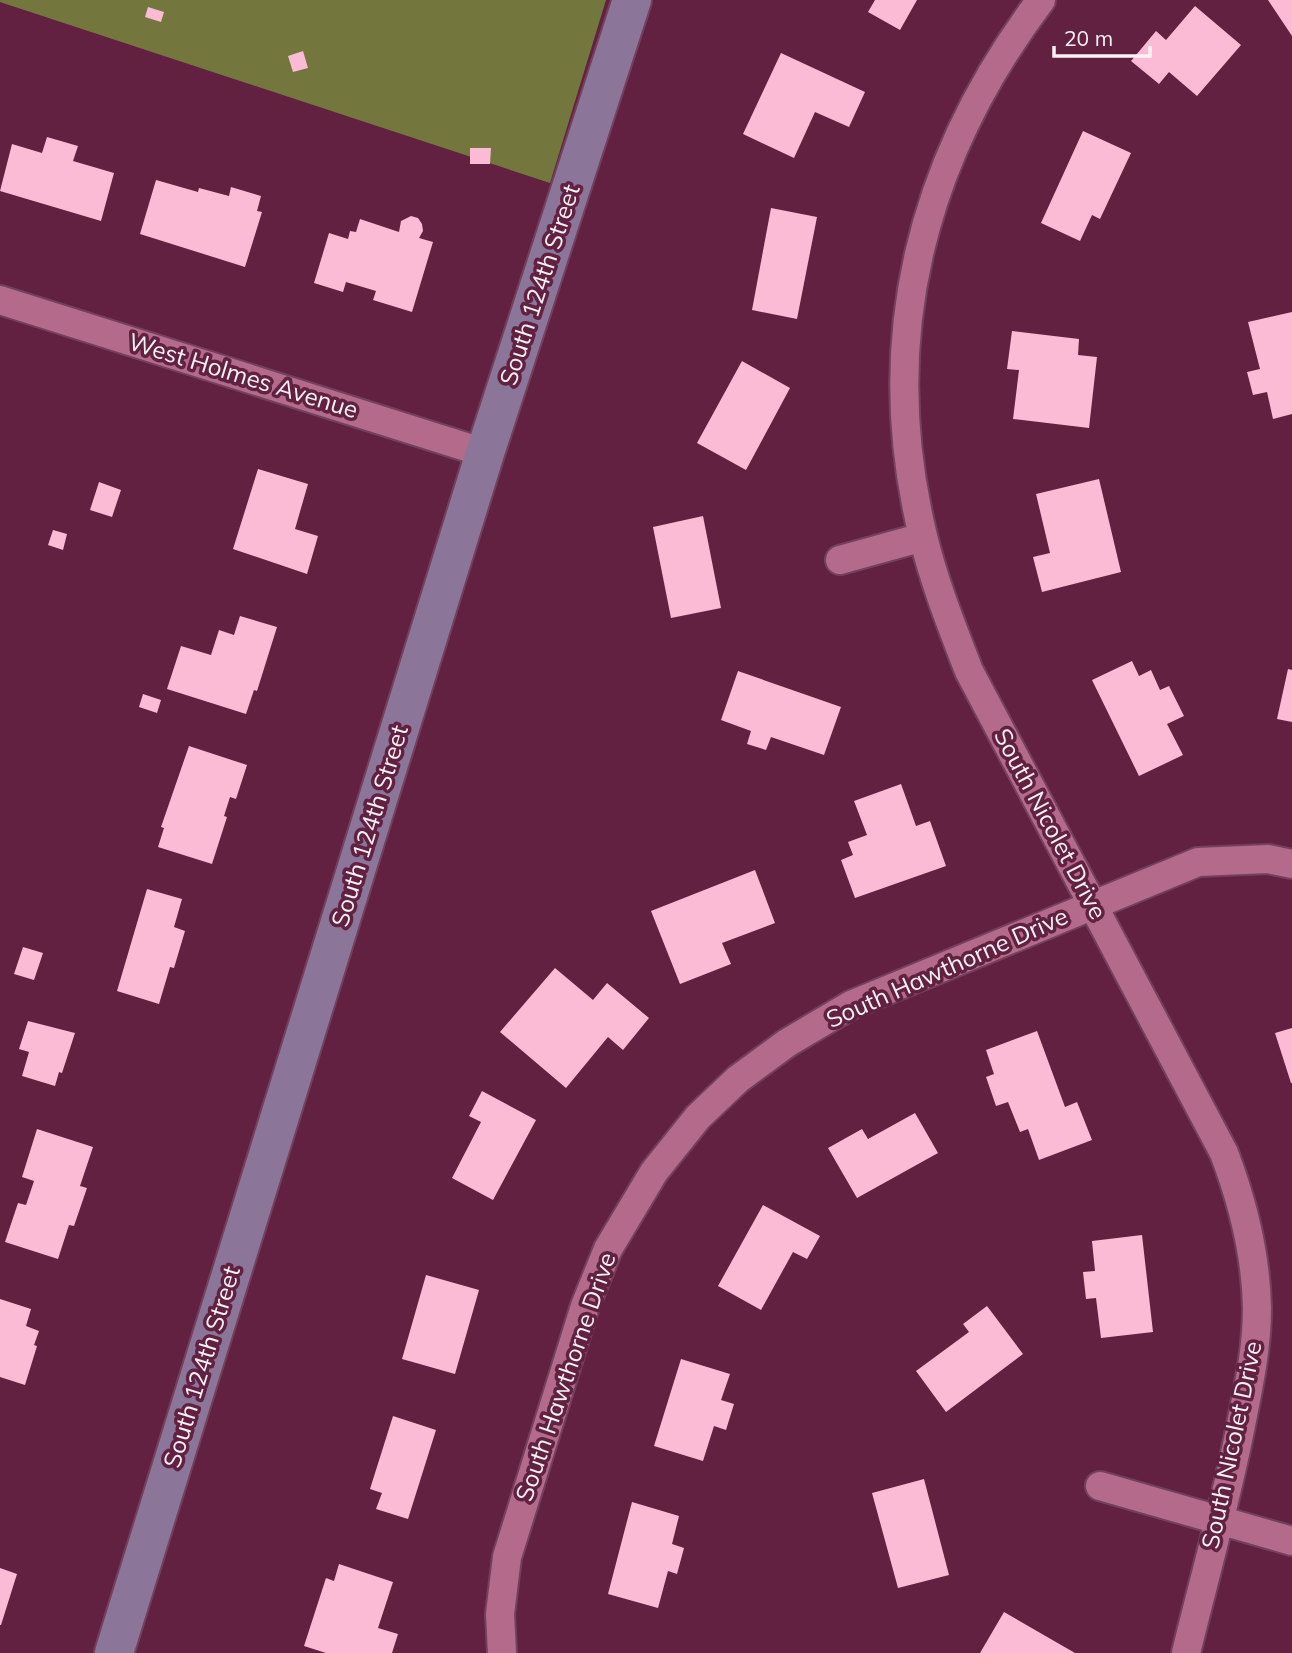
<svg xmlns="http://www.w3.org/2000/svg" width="1292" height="1653" font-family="Mulish,sans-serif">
<rect width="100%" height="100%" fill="#622141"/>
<path fill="#73773d" d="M0 0H606L550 183 0 2Z"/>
<path fill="#fbbbd5" d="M875 0H917L900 30 868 12Z
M1268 0H1292V36Z
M1195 6 1241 45 1197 96 1169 72 1159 84 1131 61 1156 31 1166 40Z
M148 7 164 12 161 22 145 17Z
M303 51 308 68 293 72 288 56Z
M781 53 865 92 849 127 815 112 794 158 743 134Z
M1083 131 1131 153 1100 219 1092 215 1080 241 1041 223Z
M47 137 78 146 73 161 114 173 101 221 0 191 12 144 42 153Z
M470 148H491L490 164H470Z
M156 180 198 192 199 188 229 196 231 187 261 196 257 211 262 212 245 267 140 234Z
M771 208 817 217 797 319 752 310Z
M411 216 418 218 422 224 423 231 419 238 433 242 412 312 373 300 376 291 346 282 343 292 314 283 329 233 348 239 350 231 356 232 360 219 399 232 401 221Z
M1292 312V414L1273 419 1267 392 1253 395 1247 372 1260 369 1248 322Z
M1012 331 1079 339 1078 355 1097 357 1089 428 1013 419 1019 370 1007 369Z
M742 361 790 388 746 470 697 443Z
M258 469 308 484 295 529 318 536 307 574 233 549Z
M1099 479 1121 572 1042 592 1033 557 1050 553 1036 494Z
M99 482 121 490 112 517 90 510Z
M703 516 721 608 671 618 653 527Z
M53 530 67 534 63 550 48 545Z
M240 616 277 627 257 691 254 690 246 714 167 689 181 646 211 655 219 630 234 635Z
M1132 661 1139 676 1151 670 1160 690 1169 686 1184 716 1167 724 1183 755 1139 776 1092 680Z
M1288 669 1292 670V722L1277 719Z
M738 671 841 707 824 755 771 737 766 750 747 744 751 731 721 720Z
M143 694 161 700 157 713 139 707Z
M189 746 247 765 236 799 230 797 224 816 227 817 212 864 158 847 164 828 161 827Z
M901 784 916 826 930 821 946 866 855 898 841 860 853 855 848 842 867 835 854 801Z
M755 870 775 923 722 943 731 964 680 984 651 911Z
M147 889 182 899 174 927 185 931 174 968 170 967 159 1004 117 991Z
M23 947 43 953 34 980 14 974Z
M555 968 593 1000 607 983 649 1018 623 1050 608 1037 566 1088 500 1032Z
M28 1021 75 1033 62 1073 59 1072 55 1086 22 1076 29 1052 19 1049Z
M1292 1028V1083H1291L1275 1033Z
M1037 1031 1065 1107 1077 1102 1092 1140 1039 1160 1028 1129 1020 1132 1008 1102 996 1106 986 1077 994 1074 986 1050Z
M482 1091 536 1120 493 1200 452 1178 481 1122 469 1116Z
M915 1113 938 1153 857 1198 828 1148 862 1129 868 1139Z
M37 1129 93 1147 80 1186 87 1188 74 1226 69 1225 58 1259 5 1242 18 1203 26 1205 34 1181 22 1177Z
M763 1205 820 1236 807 1259 793 1252 761 1310 718 1286Z
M1142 1235 1153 1332 1101 1338 1096 1298 1086 1299 1083 1272 1095 1271 1092 1241Z
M426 1275 479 1290 455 1374 402 1359Z
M0 1299 31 1309 26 1326 39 1331 34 1345 37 1346 25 1385 0 1377Z
M987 1306 1023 1354 946 1412 916 1371 969 1332 963 1324Z
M681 1359 730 1374 721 1400 734 1404 726 1430 714 1426 703 1461 654 1446Z
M393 1416 436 1430 408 1519 376 1509 382 1493 370 1489Z
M924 1479 949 1575 898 1588 872 1493Z
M632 1502 679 1516 672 1544 684 1548 677 1574 668 1571 658 1608 608 1594Z
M339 1564 393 1582 378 1628 398 1634 392 1653H326L304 1646 326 1578 334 1581Z
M0 1568 17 1574 1 1625H0Z
M1004 1612 1075 1653H980Z"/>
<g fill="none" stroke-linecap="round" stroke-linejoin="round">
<g stroke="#73415d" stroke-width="32">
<path id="street" d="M1041 0C921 159 875 340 923 536 934 582 952 627 969 671L1224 1153C1243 1203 1256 1254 1257 1308 1257 1350 1248 1389 1240 1430 1225 1505 1204 1579 1186 1653
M0 300 485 453
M840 560 923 537
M1100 1486 1292 1541
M502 1653 500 1614 507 1557 585 1306 608 1249 654 1172 698 1117 738 1079 787 1043 851 1005 1198 862 1268 859 1292 864"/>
</g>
<g stroke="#73415d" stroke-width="42">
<path id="secondary" d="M114 1653 485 453 632 0"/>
</g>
<use href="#street" stroke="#b46b8b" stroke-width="28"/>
<use href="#secondary" stroke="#8b769a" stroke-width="38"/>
</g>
<g text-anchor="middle" stroke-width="7" stroke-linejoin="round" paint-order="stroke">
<g font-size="24" fill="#faf2f5" stroke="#622141">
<text transform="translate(540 285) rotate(-72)" y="8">South 124th Street</text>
<text transform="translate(243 376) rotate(17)" y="8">West Holmes Avenue</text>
<text transform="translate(1050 824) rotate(62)" y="8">South Nicolet Drive</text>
<text transform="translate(370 826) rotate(-73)" y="8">South 124th Street</text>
<text transform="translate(947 968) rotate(-24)" y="8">South Hawthorne Drive</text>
<text transform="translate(202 1367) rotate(-73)" y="8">South 124th Street</text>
<text transform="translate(566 1377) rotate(-71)" y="8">South Hawthorne Drive</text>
<text transform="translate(1232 1445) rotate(-78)" y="8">South Nicolet Drive</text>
</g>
</g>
<path d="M1054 46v10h96v-10" fill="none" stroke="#faf2f5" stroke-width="3.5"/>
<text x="1064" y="46" font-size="21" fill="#faf2f5" stroke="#622141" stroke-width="5" paint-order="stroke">20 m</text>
</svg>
